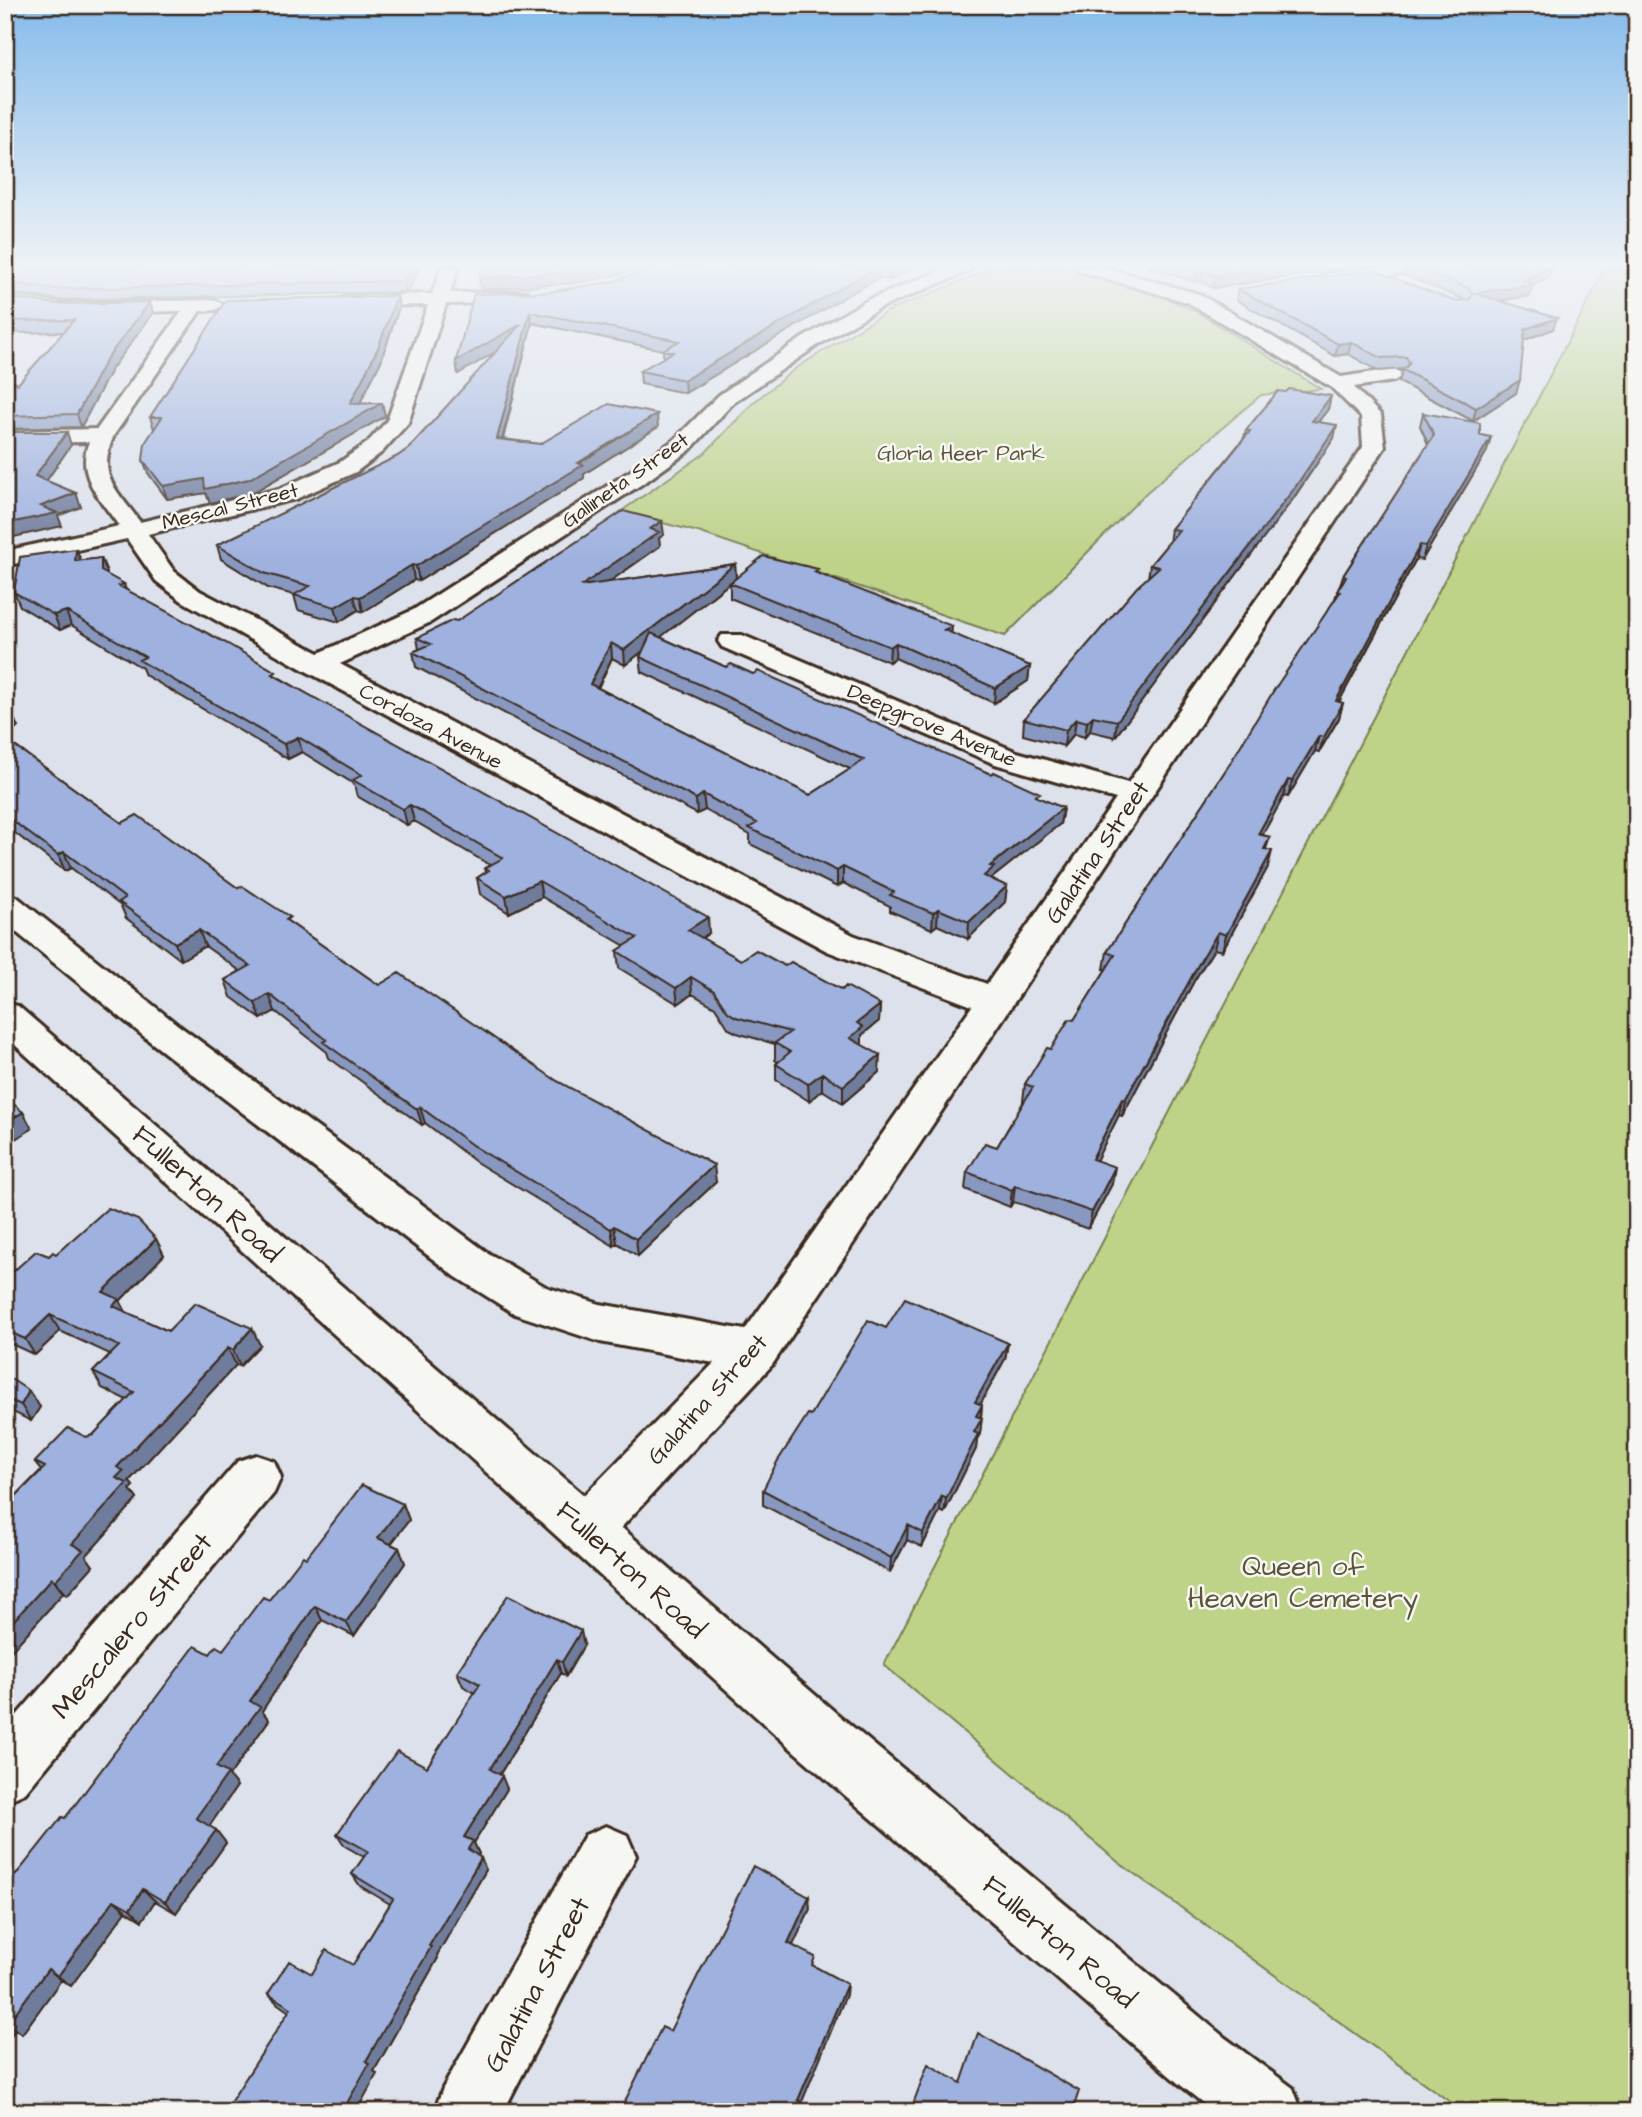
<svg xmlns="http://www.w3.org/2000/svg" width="1642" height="2117" font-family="'Architects Daughter',sans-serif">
<rect width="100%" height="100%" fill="#dce1ec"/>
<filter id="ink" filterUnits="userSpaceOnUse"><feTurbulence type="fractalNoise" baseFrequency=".0143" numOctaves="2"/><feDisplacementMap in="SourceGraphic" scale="14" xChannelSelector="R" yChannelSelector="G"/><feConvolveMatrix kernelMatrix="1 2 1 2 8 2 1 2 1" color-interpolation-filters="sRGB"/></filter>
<g filter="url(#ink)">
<path fill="#bed288" stroke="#7c7e53" stroke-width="2" d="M989 267H1069L1143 288 1195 311 1321 389 1261 395 1147 492 1005 636 698 532 620 512 705 453 754 402 796 368 888 311 974 276Z
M1606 267H1637V2112H1464L1118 1862 884 1665Z"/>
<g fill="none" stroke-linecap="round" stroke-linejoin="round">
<g stroke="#3b2a1e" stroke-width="6">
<path id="minor" d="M442 267H458L450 293 527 292 536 297 527 302 446 304 408 423 382 452 356 472 296 499 148 534 174 571 200 591 319 653 413 610 632 470 674 440 719 395 804 337 868 300 949 267H971L969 271 880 308 818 345 733 403 690 450 648 480 431 622 340 664 853 935 987 984 1116 799 995 764 722 647 718 641 722 635H742L1017 752 1128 783 1363 447 1361 417 1331 387 1187 302 1079 271 1077 267H1103L1199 294 1341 377 1394 369 1404 375 1394 381 1354 387 1381 415 1385 447 772 1365 604 1546 586 1553 568 1546 560 1529 568 1512 714 1363 600 1342 515 1314 456 1277 152 1043 5 923V894L17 897 178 1025 488 1253 546 1287 600 1304 745 1330 972 1006 827 951 306 671 182 601 156 581 127 539 5 566V551L119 526C101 500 75 475 89 442L5 443V431L97 429 182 311 60 313 5 305V295L60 303 215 300 224 305 215 310 200 311 114 435C96 477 116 488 140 522L279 489 340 462 367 443 387 421 428 305 346 306 337 301 346 296 432 294Z
M1377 267H1419L1411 272 1327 284 1318 279 1327 274Z
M256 1455 274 1461 281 1477 274 1493 25 1793 5 1802V1729L238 1461Z
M606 1826 627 1835 636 1856 503 2112H434L443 2088 585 1835Z"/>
</g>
<g stroke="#3b2a1e" stroke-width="6">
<path id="primary" d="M5 1003 18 1006 836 1713 1224 2037 1293 2088 1302 2112H1214L1178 2083 796 1753 5 1036Z"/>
</g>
<use href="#minor" fill="#f6f6f2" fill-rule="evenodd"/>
<use href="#primary" fill="#f6f6f2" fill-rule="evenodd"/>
</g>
<path fill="#8898c0" stroke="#3b2a1e" stroke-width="2" fill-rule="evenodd" d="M5 267H419L410 288 405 292 60 300 5 293Z
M658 267H912L891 280 879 278 851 293 685 393 641 384 640 371 663 358V350L532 323 503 439 540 444 658 427 584 474V478L419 581 414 580 363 612 358 610 339 622 298 610 294 595 268 588 221 559 217 545 398 456 409 448 497 351 458 374 456 361 549 292 611 282Z
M1149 267H1357L1213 288 1201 281 1195 282Z
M1406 267H1556L1551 269 1548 278 1533 285 1529 296 1499 301 1553 329 1524 340 1516 393 1473 421 1399 382 1403 369 1378 371 1348 354 1335 356 1236 300 1238 289 1454 301 1465 300 1404 275Z
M397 296 399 307 381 361 359 404 382 403 385 416 252 493 210 503 206 493 167 499 148 473 143 460 154 429 150 417Z
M5 297 56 304 153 313 111 370 81 427 5 429V378L18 384 64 332 5 333Z
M1286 392 1331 396 1328 409 1318 422 1334 438 1293 499 1115 737 1090 731 1085 737 1074 734 1064 746 1023 735 1024 719 1148 578 1150 565 1169 543 1171 529 1244 438 1246 430Z
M1423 413 1480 435 1487 451 1422 560 1416 559 1339 702 1343 703 1339 718 1319 752 1315 751 1288 797 1284 796 1262 835 1270 837 1266 849 1268 867 1222 951 1214 949 1194 981 1122 1116 1119 1115 1096 1160 1112 1184 1088 1229 1024 1205 1013 1202 1010 1207 965 1189 967 1172 997 1147 1024 1101H1023L1025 1084 1051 1049 1074 1020 1106 969H1104L1107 952 1229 765 1334 601 1343 576 1428 444 1420 426Z
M664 535 659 538 660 546 609 582 735 564 736 578 818 574 952 634 1030 666 1028 681 994 703 895 658 889 662 730 598V583L660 637 726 667 1063 808 1060 824 992 878V880L1007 886 1005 902 968 939 937 925 932 929 890 911V906L843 883 837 887 750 844V835L705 810 697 814 416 667 413 652 419 649 417 638ZM643 651 640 657 642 672 850 769 810 795 598 688 612 658 625 665Z
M76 549 81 561 101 558 106 575 124 584 126 590 277 676 709 933 702 938 741 960 785 966 880 1005 879 1021 862 1035V1043L861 1044 879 1072 843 1103 822 1090 809 1101 776 1080V1064L778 1062 775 1060V1044L737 1033 729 1029 715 1007 692 994 678 1004 619 968 617 951 625 946 542 897 509 913 480 894 477 878 486 872 485 868 490 865 414 821 407 825 357 796 354 784 302 752 288 759 145 675 142 668 71 625 60 630 20 606 14 592Z
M5 739 122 823 238 888 292 924 379 985 557 1081 716 1182 638 1256 617 1243 614 1246 476 1162 425 1123 422 1125 329 1058 327 1052 275 1011 261 1019 231 997 225 980 240 971 205 946 181 960 126 918 121 906 71 868 65 871 11 830 5 818Z
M156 1239 164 1255 120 1301 126 1312 168 1331 260 1345 240 1366 236 1365 129 1481 133 1486 130 1489 137 1499 86 1556 93 1566 67 1595 63 1593 5 1658V1507L41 1470 35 1462 86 1437 93 1435 127 1400 102 1388 93 1372 110 1354 60 1331 35 1355 5 1341V1279L56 1254Z
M886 1328 1008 1343 1005 1359 980 1405H982L980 1434 977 1439 976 1449 944 1513 940 1511 922 1547 907 1540 890 1572 763 1505V1490L811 1415Z
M5 1375 40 1407 31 1421 5 1408Z
M403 1504 409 1520 391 1544 399 1548 405 1563 354 1636 322 1620 262 1711 269 1720 229 1776 237 1786 209 1826 216 1830 226 1843 176 1913 155 1901 142 1921 126 1911 71 1986 61 1980 22 2034 15 2030 5 2043V1884L19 1871 210 1654 223 1650 269 1600 306 1558Z
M584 1645 566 1676 561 1673 500 1774 507 1789 474 1843 479 1854 478 1856 486 1870 437 1955 438 1958 374 2071 377 2074 278 2004 268 1994 312 1974 353 1965 390 1904 360 1886 352 1874 364 1857 345 1846 337 1834 427 1767 475 1693 463 1686 457 1672Z"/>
<path fill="#6f7c9c" stroke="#3b2a1e" stroke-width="2" d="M412 267H419L410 288 405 292 403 281Z
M600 267H653L577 283 481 290 479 278Z
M880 267 879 278 851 293 685 393 684 380 851 282Z
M895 267H912L891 280V269Z
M1282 267H1357L1213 288 1215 276Z
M1538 267H1556L1551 269 1548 278 1533 285 1529 296 1471 305 1474 293 1523 280Z
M1203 270 1201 281 1195 282 1197 271Z
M397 296 399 307 381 361 353 417 350 404Z
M150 302 153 313 111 370 81 427 77 414 107 358Z
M530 312 532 323 499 452 497 439Z
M1557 318 1553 329 1522 341 1525 329Z
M521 324 523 336 458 374 456 361Z
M1351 342 1348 354 1335 356 1338 344Z
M1520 380 1516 393 1473 421 1476 408Z
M1331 396 1328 409 1309 434 1312 421Z
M382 403 385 416 252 493 210 503 206 493 167 499 163 486Z
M657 414 658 427 584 474V478L419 581 416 566Z
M1337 425 1334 438 1293 499 1115 737 1117 721Z
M67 432 71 445 40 490 35 476Z
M1491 437 1487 451 1422 560 1426 546Z
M76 493 81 507 58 516 62 526 5 539V524L41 506Z
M662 521 664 535 659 538 660 546 582 601 581 586 650 529Z
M1420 545 1416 559 1331 716 1336 701Z
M76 549 82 564 75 561Z
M101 558 107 572 106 586 101 571Z
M735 564 736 578 625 665 624 650Z
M412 565 414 580 363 612 360 597Z
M354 596 358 610 339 622 335 607Z
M66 611 71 625 60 630 54 615Z
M952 626 951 640 944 630Z
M611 643 612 658 592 699 590 684Z
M896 643 895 658 889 662 890 647Z
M1030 666 1028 681 994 703 995 688Z
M1343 703 1339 718 1319 752 1324 737Z
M11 712 18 727 5 735V715Z
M1093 716 1090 731 1085 737 1087 722Z
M1076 719 1074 734 1064 746 1066 730Z
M1319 736 1315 751 1288 797 1292 781Z
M298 737 302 752 288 759 284 744Z
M1288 780 1284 796 1254 850 1258 834Z
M703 794 705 810 697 814 696 799Z
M410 805 414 821 407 825 403 809Z
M1063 808 1060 824 992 878V884L984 876 990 866Z
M1272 851 1268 867 1222 951 1226 935Z
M64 852 71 868 65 871 58 855Z
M843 867V883L837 887V871Z
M539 881 542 897 509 913 506 896Z
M1007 886 1005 902 968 939 969 922Z
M938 909 937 925 932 929 933 913Z
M708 917 709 933 690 946 688 930Z
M199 930 205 946 181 960 175 943Z
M1218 932 1214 949 1194 981 1122 1116 1125 1100 1198 965Z
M691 977 692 994 678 1004 676 988Z
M269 994 275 1011 261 1019 255 1003Z
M880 1005 879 1021 862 1035V1043L849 1054 850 1038 857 1023Z
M880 1055 879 1072 843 1103V1086Z
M822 1073V1090L809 1101 808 1084Z
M1122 1099 1119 1115 1089 1175 1092 1159Z
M420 1107 425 1123 422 1125 417 1109Z
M23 1112 32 1129 5 1145V1123Z
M714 1165 716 1182 638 1256 636 1239Z
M1115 1167 1112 1184 1088 1229 1092 1212Z
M1015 1186 1013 1202 1010 1207 1012 1190Z
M614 1226 617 1243 614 1246 611 1229Z
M156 1239 164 1255 120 1301 128 1316 122 1322 103 1292Z
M50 1315 60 1331 35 1355 25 1339Z
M252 1328 260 1345 240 1366 233 1350Z
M1008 1343 1005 1359 973 1418 975 1402Z
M228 1348 236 1365 129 1481 133 1486 130 1489 137 1499 86 1556 93 1566 67 1595 55 1581 72 1544 116 1478 117 1467Z
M29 1391 40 1407 31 1421 21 1405Z
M982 1405 980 1421 976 1416Z
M982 1418 980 1434 977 1439 976 1449 944 1513 946 1499 974 1432Z
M942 1496 940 1511 922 1547 923 1533Z
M403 1504 409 1520 384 1553 378 1538Z
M908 1525 907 1540 890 1572 891 1558Z
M399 1548 405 1563 354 1636 346 1622Z
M52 1578 63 1593 5 1658V1630Z
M315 1606 322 1620 262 1711 269 1720 229 1776 237 1786 206 1831 196 1818 216 1767 250 1701Z
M581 1631 584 1645 566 1676 562 1662Z
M557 1659 561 1673 495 1782 490 1769Z
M502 1776 507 1789 474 1843 479 1854 474 1862 468 1849 464 1837Z
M216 1830 226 1843 176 1913 165 1902Z
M481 1858 486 1870 437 1955 438 1958 374 2071 377 2074 356 2112H342L366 2061 429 1946Z
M143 1889 155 1901 142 1921 130 1909Z
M809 1897 810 1909 789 1954 788 1943Z
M114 1900 126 1911 71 1986 58 1976Z
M48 1969 61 1980 22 2034 7 2024Z
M847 1984 846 1995 799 2109 798 2100Z
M5 2023 15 2030 5 2043Z"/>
<path fill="#9eb1df" stroke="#3b2a1e" stroke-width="2" d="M5 267H412L408 276 403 281 56 289 5 282Z
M482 267H600L575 272 479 278Z
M658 267H895L891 269 880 267 851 282 684 380 640 371 673 352 663 350 679 341 530 312 497 439 540 444 609 404 657 414 578 463 583 465 416 566 412 565 360 597 354 596 335 607 294 595 310 586 264 573 217 545 398 456 409 448 521 324 456 361 474 294 549 292 611 282Z
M1184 267H1282L1215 276 1203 270 1197 271Z
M1414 267H1551L1523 280 1533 285 1474 293 1557 318 1525 329 1520 380 1476 408 1403 370 1410 363 1406 357 1381 358 1351 342 1338 344 1238 289 1374 270 1454 301 1469 300 1473 294 1468 288Z
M397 296 378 348 350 404 382 403 249 479 205 489 204 479 163 486 143 460 145 443 162 417H150L226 300Z
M5 297 56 304 150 302 107 358 77 414 5 416V378L18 384 74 320 5 321Z
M1289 389 1331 396 1312 421 1337 425 1296 486 1117 721 1093 716 1087 722 1076 719 1066 730 1024 719 1137 587 1159 567 1150 565 1179 530 1171 529 1250 431 1246 430 1278 391 1286 392Z
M1423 413 1480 423V435L1491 437 1426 546 1420 545 1336 701 1343 703 1324 737 1319 736 1292 781 1288 780 1258 834 1270 837 1264 849 1272 851 1226 935 1218 932 1198 965 1125 1100 1122 1099 1092 1159 1115 1167 1092 1212 1026 1189 1015 1186 1012 1190 967 1172 985 1143 997 1147 1033 1087 1025 1084 1047 1048 1051 1049 1069 1019 1074 1020 1115 955 1107 952 1229 765 1274 690 1340 592 1337 591 1346 577 1343 576 1434 435Z
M5 432H67L35 476 76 493 41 506 57 513 5 524Z
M623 511 662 521 650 529 659 532 581 586 735 564 624 650 611 643 590 684 810 795 864 760 640 657 651 633 726 667 731 664 753 674 758 671 991 774 994 772 1040 793 1035 796 1063 808 990 866 994 867 984 876 1007 886 969 922 938 909 933 913 890 895 894 892 843 867 837 871 749 828 757 823 703 794 696 799 413 652 431 644 417 638 453 620 457 621Z
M76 549 75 561 101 558V571L124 584 119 586 228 644 276 672 272 674 708 917 688 930 741 960 756 950 785 966 791 962 842 990 846 986 880 1005 857 1023 863 1027 850 1038 880 1055 843 1086 822 1073 808 1084 776 1064 790 1052 775 1043 790 1032 736 1017 728 1012 714 991 691 977 676 988 617 951 637 938 539 881 506 896 477 878 489 870 485 868 503 858 410 805 403 809 353 780 362 775 298 737 284 744 139 660 145 657 66 611 54 615 14 592 20 557Z
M763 556 818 569 814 572 952 626 944 630 1030 666 995 688 896 643 890 647 730 583Z
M5 710 11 712 5 715Z
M5 739 122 823 137 815 238 888 242 886 290 917 286 920 379 985 399 973 557 1081 714 1165 636 1239 614 1226 611 1229 472 1145 420 1107 417 1109 323 1042 327 1040 269 994 255 1003 225 980 250 966 199 930 175 943 119 902 125 898 64 852 58 855 5 815V813L11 810 5 806Z
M5 1097 23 1112 5 1123Z
M108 1208 138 1220 156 1239 103 1292 119 1299 113 1306 168 1331 195 1303 252 1328 233 1350 228 1348 117 1467 123 1471 116 1478 127 1483 72 1544 83 1550 55 1581 52 1578 5 1630V1507L45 1467 35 1462 68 1428 86 1437 93 1435 134 1392 93 1372 119 1346 50 1315 25 1339 5 1330V1279L36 1251 49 1256 53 1252 56 1254Z
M905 1298 1008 1343 975 1402 982 1405 976 1416 982 1418 974 1432 978 1434 946 1499 942 1496 923 1533 908 1525 891 1558 763 1490 777 1462 808 1414 811 1415 868 1320 886 1328Z
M5 1375 29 1391 21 1405 5 1398Z
M362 1485 403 1504 378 1538 399 1548 346 1622 315 1606 250 1701 260 1707 216 1767 228 1773 196 1818 216 1830 165 1902 143 1889 130 1909 114 1900 58 1976 48 1969 7 2024 5 2023V1884L19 1871 62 1817 65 1818 195 1646 210 1654 216 1646 223 1650 263 1597 269 1600 303 1556 306 1558Z
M508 1595 581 1631 562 1662 557 1659 490 1769 502 1776 464 1837 473 1841 468 1849 481 1858 429 1946 431 1947 366 2061 369 2064 342 2112H224L291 2008 268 1994 289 1961 312 1974 326 1950 353 1965 393 1899 352 1874 368 1851 337 1834 397 1751 427 1767 480 1684 457 1672Z
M753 1866 809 1897 788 1943 815 1957 812 1965 847 1984 798 2100 805 2104 802 2112H612L616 2104 622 2107 662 2027 670 2031Z
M978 2033 1079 2091 1072 2112H910L928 2064 961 2083Z
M591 2103 605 2112H587Z"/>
</g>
<linearGradient id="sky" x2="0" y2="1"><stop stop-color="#85bbeb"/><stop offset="0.47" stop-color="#eff2f6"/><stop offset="1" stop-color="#eff2f6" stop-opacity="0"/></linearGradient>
<rect width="1642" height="563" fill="url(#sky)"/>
<g text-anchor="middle" stroke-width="5" stroke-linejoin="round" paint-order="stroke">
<g font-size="21" fill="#5c5438" stroke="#f6f6f2">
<text x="961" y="460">Gloria Heer Park</text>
</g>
<g font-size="21" fill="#3b2a1e" stroke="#f6f6f2">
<text transform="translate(625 480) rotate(-35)" y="7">Gallineta Street</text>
<text transform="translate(230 506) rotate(-14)" y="7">Mescal Street</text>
<text transform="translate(932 725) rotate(23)" y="7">Deepgrove Avenue</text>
<text transform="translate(431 726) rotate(28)" y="7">Cordoza Avenue</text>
</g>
<g font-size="24" fill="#3b2a1e" stroke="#f6f6f2">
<text transform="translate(1097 852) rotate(-56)" y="8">Galatina Street</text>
<text transform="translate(707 1399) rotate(-48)" y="8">Galatina Street</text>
</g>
<g font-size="28" fill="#3b2a1e" stroke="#f6f6f2">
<text transform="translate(208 1193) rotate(42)" y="10">Fullerton Road</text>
<text transform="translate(632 1569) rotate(42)" y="10">Fullerton Road</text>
<text transform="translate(131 1625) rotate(-50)" y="10">Mescalero Street</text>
<text transform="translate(1060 1941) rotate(40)" y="10">Fullerton Road</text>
<text transform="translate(536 1984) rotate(-62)" y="10">Galatina Street</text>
</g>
<g font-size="28" fill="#5c5438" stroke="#f6f6f2">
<text x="1303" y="1575">Queen of<tspan x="1303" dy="32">Heaven Cemetery</tspan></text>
</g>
</g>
<rect width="1642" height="2117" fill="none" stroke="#f6f6f2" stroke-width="28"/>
<rect x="14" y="14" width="1614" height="2089" fill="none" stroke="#3b2a1e" stroke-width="2.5" filter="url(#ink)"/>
</svg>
